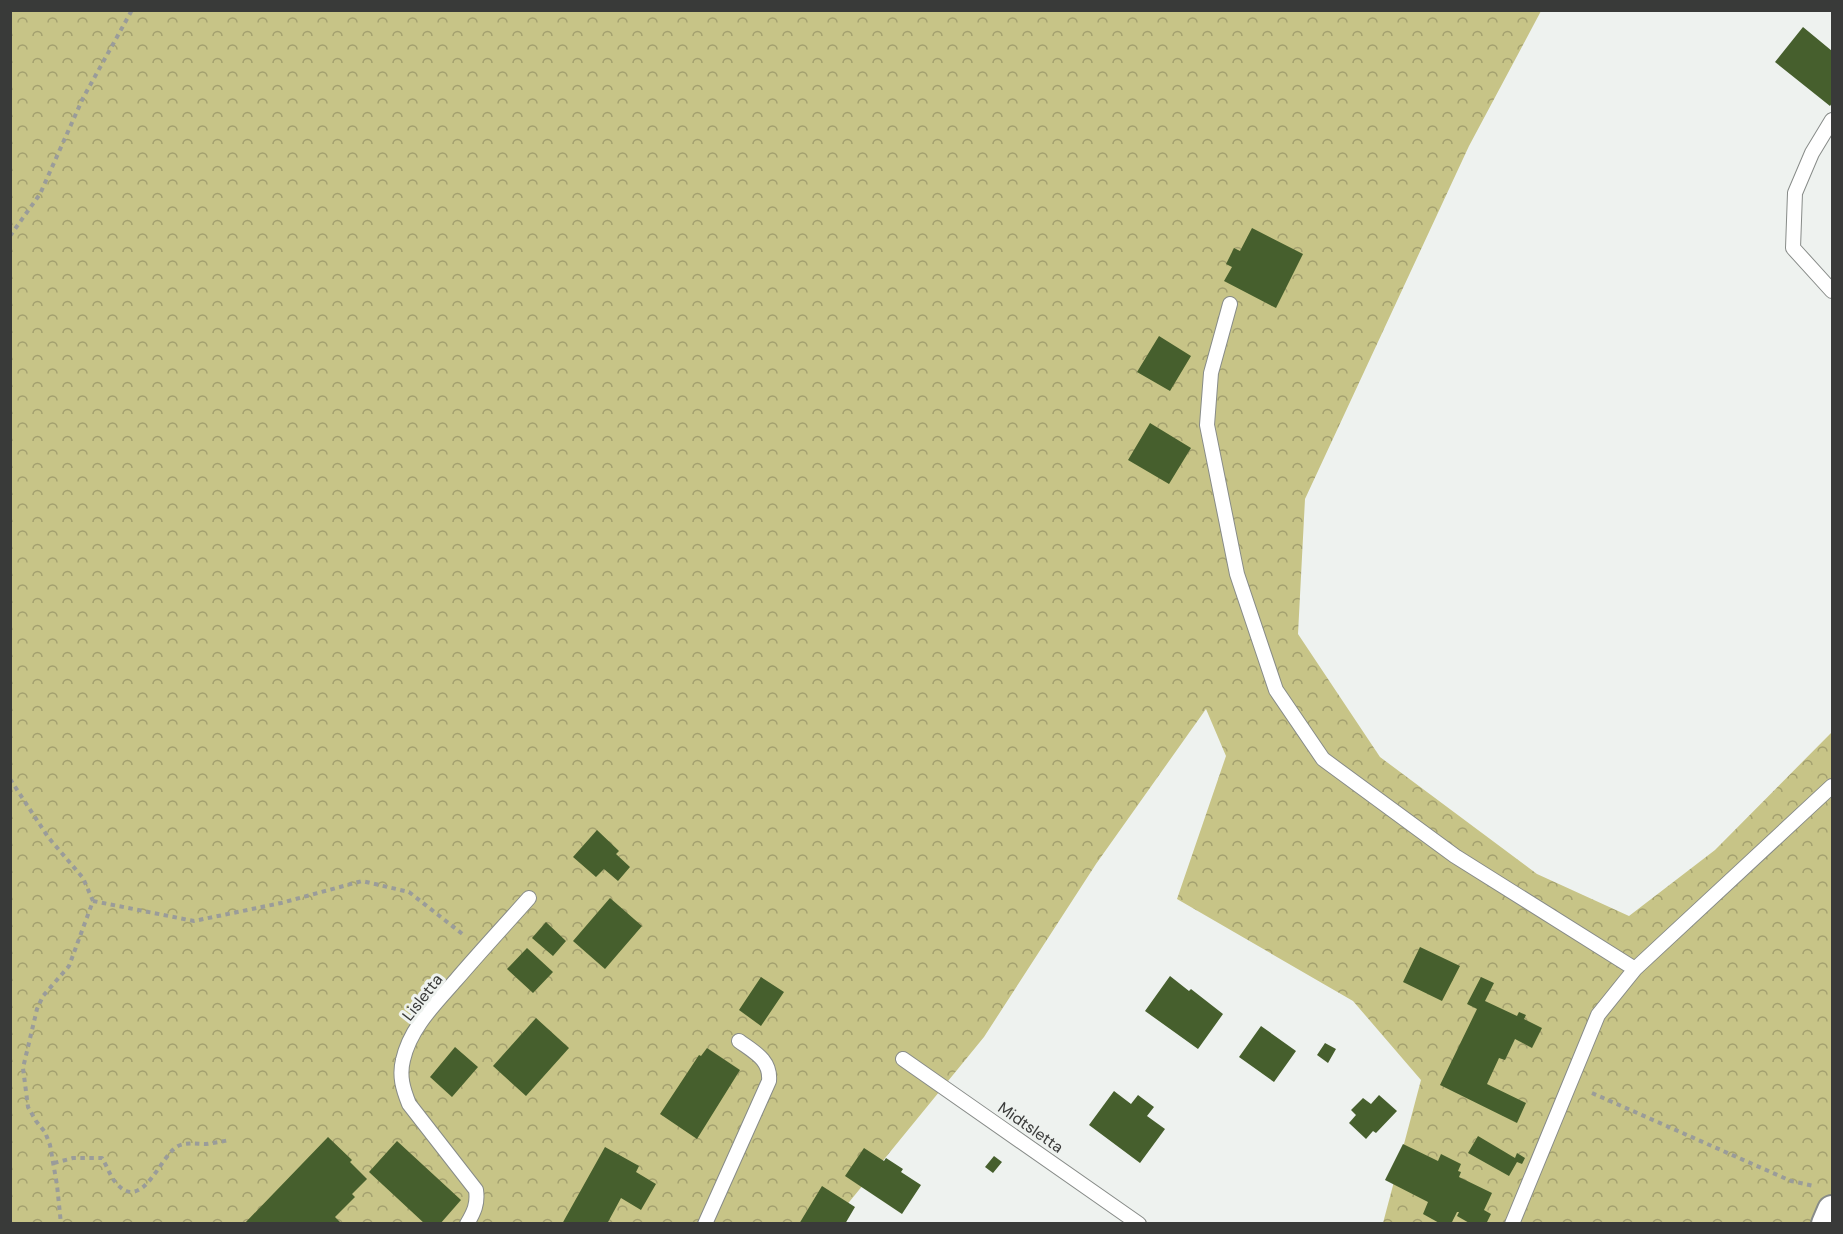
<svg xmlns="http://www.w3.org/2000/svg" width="1843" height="1234" font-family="'DM Sans',sans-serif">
<defs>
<pattern id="forest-crowns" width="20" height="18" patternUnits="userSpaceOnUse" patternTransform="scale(1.5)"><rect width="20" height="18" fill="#c7c487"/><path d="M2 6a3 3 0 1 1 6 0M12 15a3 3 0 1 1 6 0" fill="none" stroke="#a3a06f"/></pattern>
</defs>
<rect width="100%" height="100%" fill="#eef2ef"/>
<path fill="url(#forest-crowns)" d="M10 11H1541L1469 146 1305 499 1298 634 1380 757 1537 874 1629 916 1715 850 1832 732V1223H1383L1421 1080 1353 1001 1177 899 1226 756 1206 709 1096 864 984 1037 832 1223H11Z"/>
<path fill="#465f2d" d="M1803 27 1832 51V103L1830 106 1775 62Z
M1252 228 1303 254 1276 308 1224 281 1232 267 1226 264 1234 248 1240 251Z
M1159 336 1191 356 1170 391 1137 372Z
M1150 423 1191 448 1169 484 1128 460Z
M597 830 619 851 616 854 630 867 618 881 604 869 596 877 573 857Z
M610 898 642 926 605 969 573 941Z
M546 922 566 941 553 956 532 938Z
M1420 947 1460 966 1442 1001 1403 982Z
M527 948 553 972 533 993 507 969Z
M1170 976 1189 991 1191 989 1223 1014 1198 1049 1145 1011Z
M761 977 784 992 761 1026 739 1010Z
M1481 977 1494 983 1485 1001 1517 1016 1519 1012 1526 1015 1524 1019 1542 1028 1532 1048 1515 1039 1505 1060 1499 1058 1487 1084 1526 1103 1517 1123 1440 1085 1477 1009 1467 1004Z
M536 1018 569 1048 526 1096 493 1066Z
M1261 1026 1296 1051 1274 1082 1239 1057Z
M1325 1043 1336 1049 1328 1063 1317 1055Z
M455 1047 478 1067 452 1097 430 1077Z
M707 1048 740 1070 697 1139 660 1114 699 1055 701 1056Z
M1114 1091 1131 1104 1138 1095 1154 1107 1147 1116 1165 1129 1140 1163 1089 1125Z
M1379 1095 1397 1111 1376 1133 1373 1131 1366 1139 1349 1123 1356 1115 1351 1110 1363 1098 1371 1104Z
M1478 1136 1515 1158 1517 1153 1525 1158 1522 1164 1517 1162 1509 1176 1468 1153Z
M328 1137 352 1160 350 1162 367 1179 352 1194 355 1197 335 1217 342 1224H244Z
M397 1141 461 1200 440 1224H425L369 1172Z
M1403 1144 1438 1161 1441 1154 1461 1164 1458 1171 1461 1172 1459 1177 1492 1193 1484 1210 1491 1214 1486 1224H1471L1457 1216 1459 1212H1457L1451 1224H1441L1423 1214 1428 1202 1385 1180Z
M605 1147 639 1166 636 1172 656 1184 641 1210 621 1198 607 1224H562Z
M864 1148 884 1161 886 1158 903 1169 901 1172 921 1185 902 1214 845 1176Z
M994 1156 1002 1162 993 1173 985 1167Z
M822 1186 855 1207 845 1224H799Z"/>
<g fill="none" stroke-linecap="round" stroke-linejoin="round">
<g stroke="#878b88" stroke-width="16">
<path id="lane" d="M1832 120 1812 153 1795 193 1793 248 1832 291
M1230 304 1211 373 1207 425 1237 574 1276 690 1323 759 1455 856 1635 969
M903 1059 1139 1224
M467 1224C474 1212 478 1204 476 1190L409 1104C403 1089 399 1076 403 1060 410 1028 435 1004 456 980 480 952 505 925 529 898
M705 1224 769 1081C771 1060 754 1052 739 1041
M1512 1224 1598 1015 1635 969 1832 786"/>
</g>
<g stroke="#878b88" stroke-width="32">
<path id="street" d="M1826 1224 1832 1210"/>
</g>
<path stroke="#9a9c9a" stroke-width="4" stroke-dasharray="4.5 4.5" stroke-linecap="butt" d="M10 236 40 194 83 98 132 10
M10 779 48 837 83 878 93 901 69 966 43 996 37 1009 23 1068 28 1107 36 1121 45 1132 50 1145 57 1185 61 1224
M93 901 194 921 281 903 362 881 409 892 465 936
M1592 1093 1791 1181 1814 1186
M54 1163 73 1158H102C107 1166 110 1176 116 1183 143 1214 160 1155 178 1146 187 1142 196 1144 206 1144 213 1143 221 1142 229 1140"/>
<use href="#lane" stroke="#fff" stroke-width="14"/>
<use href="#street" stroke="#fff" stroke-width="28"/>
</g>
<g text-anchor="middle" stroke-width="6" stroke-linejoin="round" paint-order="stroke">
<g font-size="16" fill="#393a39" stroke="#eef2ef">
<text transform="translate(422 997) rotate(-52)" y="6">Lisletta</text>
<text transform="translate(1031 1127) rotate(35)" y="6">Midtsletta</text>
</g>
</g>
<rect width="1843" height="1234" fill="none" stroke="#393a39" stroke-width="24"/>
</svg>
